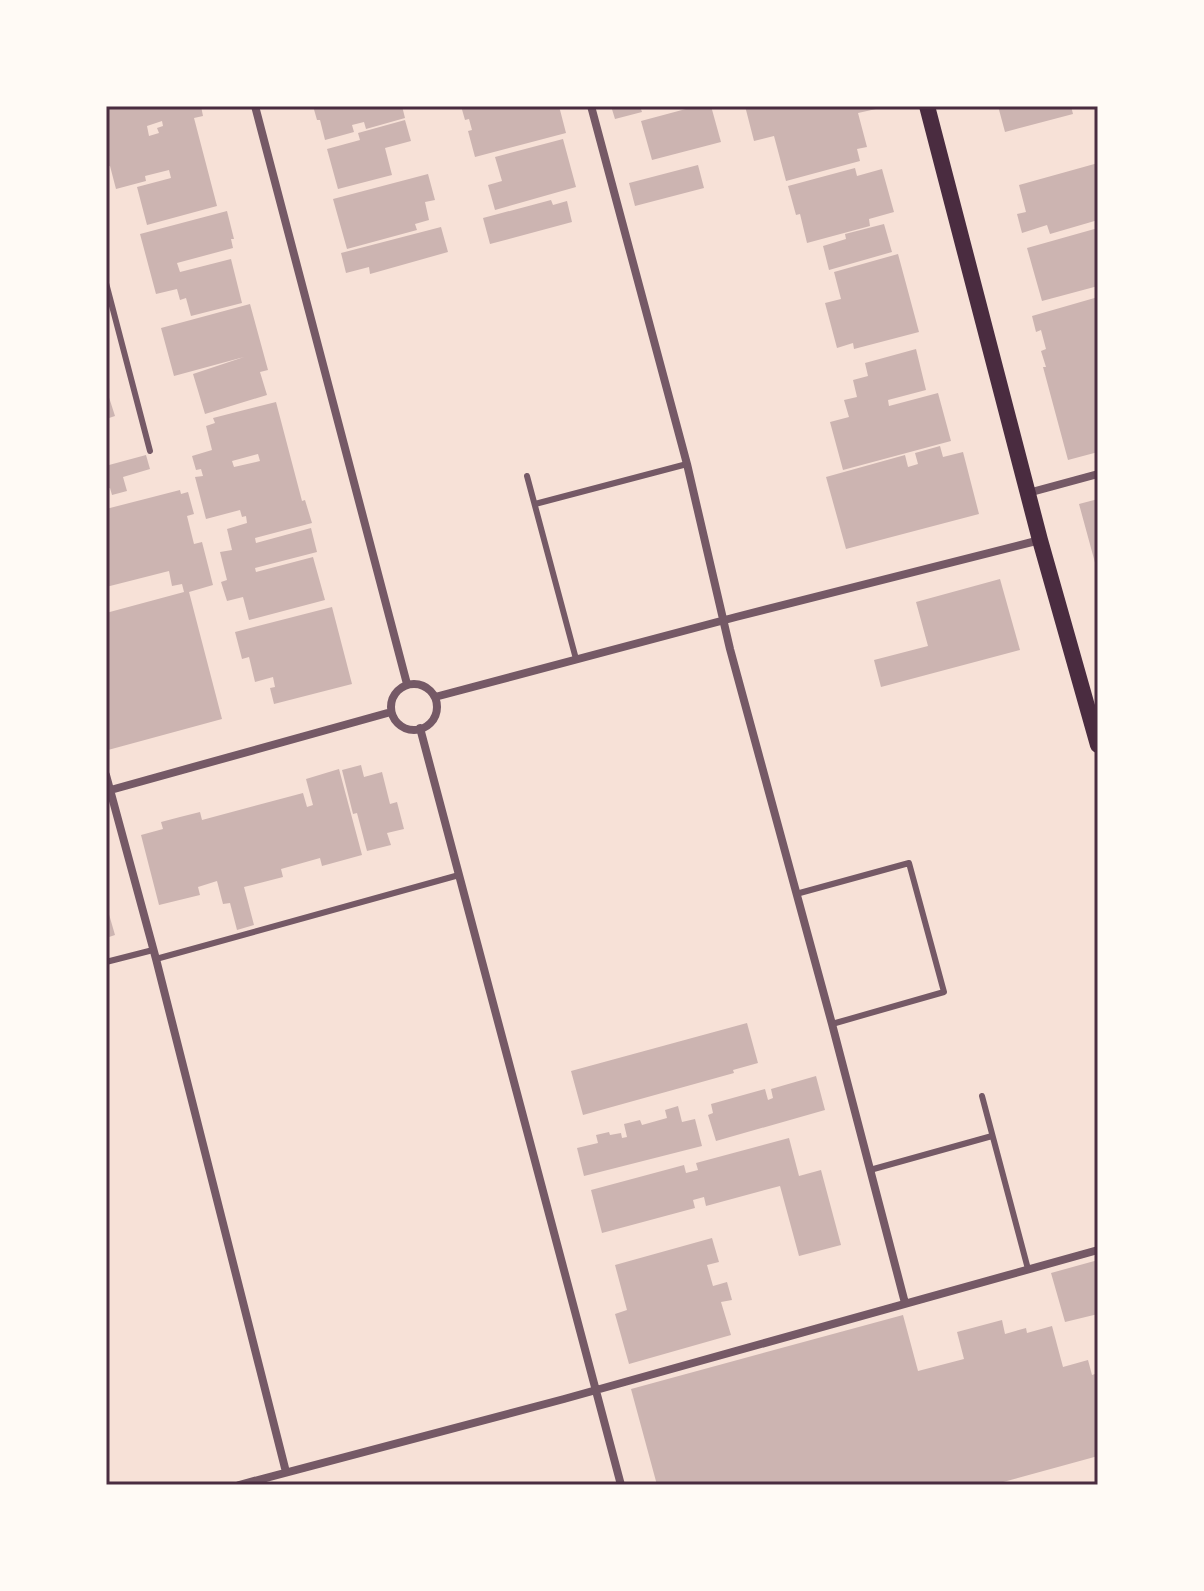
<svg xmlns="http://www.w3.org/2000/svg" width="1204" height="1591" font-family="Manrope,sans-serif">
<rect width="100%" height="100%" fill="#f7e1d7"/>
<path fill="#ccb4b1" fill-rule="evenodd" d="M106 106H201L203 116 194 118 217 206 147 225 137 187 171 178 169 170 145 176 146 181 116 189 110 166 106 167ZM162 121 163 126 157 128 159 133 149 136 147 126Z
M313 106H402L405 118 366 129 364 122 352 125 354 132 325 140 320 120H317Z
M461 106H559L566 133 475 157 468 131 472 130 469 119 465 120Z
M611 106H640L642 112 615 119Z
M697 106H711L721 142 652 160 641 121Z
M745 106H875L876 109 858 113 867 147 857 149 860 161 786 181 774 136 754 141Z
M998 106H1071L1073 114 1005 132Z
M405 120 411 141 385 148 392 175 338 189 327 149 360 140 358 133Z
M563 139 576 187 495 210 488 185 502 181 495 157Z
M1098 163V220L1050 234 1047 225 1022 233 1017 214 1026 212 1019 185Z
M698 165 704 188 635 206 629 183Z
M855 168 857 176 882 169 894 212 869 219 870 226 807 243 800 214 796 215 788 186Z
M428 174 435 200 425 202 429 220 415 224 417 230 347 249 333 199Z
M551 200 553 205 567 201 572 222 490 244 483 218Z
M227 211 234 239H231L233 248 177 263 180 272 231 259 242 303 191 316 186 298 180 300 177 289 156 294 140 234Z
M884 224 892 252 829 270 823 246 846 239 845 234Z
M441 227 448 252 370 274 369 267 346 273 341 253Z
M1098 228V286L1042 301 1027 248Z
M898 254 919 332 854 349 853 343 837 348 825 303 841 299 834 272Z
M1098 297V452L1068 460 1043 367H1046L1041 351 1046 349 1041 330 1036 332 1032 316Z
M250 304 268 370 260 372 267 395 205 414 193 374 244 357 174 376 161 328Z
M916 349 926 390 888 400 889 406 938 393 951 441 843 470 830 422 849 417 844 400 857 397 853 380 868 376 865 363Z
M106 388 115 416 106 419Z
M276 402 302 501 305 500 312 523 255 538 256 543 311 528 317 552 255 568 256 572 313 557 325 600 249 620 243 597 227 601 221 582 227 580 220 552 232 550 227 529 247 523 246 516 242 517 240 510 206 519 195 477 203 476 201 469 196 470 192 456 212 450 206 426 215 423 213 418ZM258 454 260 461 234 467 232 461Z
M940 446 943 457 963 452 979 514 846 549 826 477 905 455 908 467 918 464 915 453Z
M146 455 150 469 123 477 127 491 112 495 110 488 106 489V457L109 465Z
M180 490 181 494 188 492 194 514 187 516 194 544 202 542 213 585 189 592 222 719 108 750 106 742V613L184 592 182 584 172 586 169 571 106 587V509Z
M1098 499V570H1097L1079 504Z
M1000 579 1020 650 881 687 874 660 928 646 916 602Z
M332 607 352 684 274 704 270 688 275 687 273 677 255 682 249 657 242 659 235 632Z
M361 765 364 777 382 772 390 804 397 802 404 829 387 833 391 845 367 851 357 813 353 814 342 770Z
M339 769 362 855 322 866 320 858 281 869 283 877 244 887 254 925 237 930 230 903 223 904 217 881 198 887 200 895 159 905 141 835 163 829 161 822 180 817 200 812 202 820 303 793 307 807 313 805 306 779Z
M106 904 115 935 106 938Z
M747 1023 758 1063 733 1070 734 1073 583 1115 571 1071Z
M816 1076 825 1110 716 1141 708 1115 713 1113 711 1104 765 1089 768 1100 773 1098 771 1089Z
M678 1106 682 1122 695 1119 702 1146 584 1176 577 1148 598 1143 596 1135 609 1132 610 1135 621 1133 622 1138 627 1137 624 1124 640 1120 642 1125 667 1118 665 1110Z
M789 1138 799 1176 821 1170 841 1245 799 1256 780 1186 706 1206 704 1197 693 1200 695 1208 602 1233 591 1190 684 1165 686 1173 698 1170 696 1163Z
M712 1238 719 1262 707 1265 713 1286 727 1282 732 1300 721 1302 731 1335 629 1364 615 1314 627 1310 615 1265Z
M1098 1260V1314L1065 1322 1051 1273Z
M903 1315 918 1371 964 1359 957 1332 1002 1320 1005 1334 1026 1328 1027 1333 1052 1326 1063 1367 1088 1360 1092 1375 1098 1373V1456L992 1485H657L631 1389Z"/>
<g fill="none" stroke-linecap="round" stroke-linejoin="round">
<path stroke="#755966" stroke-width="6" d="M106 283 150 451
M527 476 576 659
M535 504 687 464
M796 894 909 863 944 992 832 1024
M156 959 459 875
M106 962 153 950
M982 1096 1028 1269
M870 1170 992 1136"/>
<path stroke="#755966" stroke-width="8" d="M255 106 407 684
M591 106 687 464 730 649 832 1024 905 1303
M1028 493 1098 474
M391 707a23 23 0 1 1 46 0a23 23 0 1 1-46 0Z
M435 697 736 617 1040 540
M420 728 621 1485
M106 775 156 959 286 1472
M107 791 391 712
M239 1485 564 1399 1098 1250"/>
<path stroke="#4a2c40" stroke-width="16" d="M927 106 1040 540 1098 745"/>
</g>
<rect width="1204" height="1591" fill="none" stroke="#fffaf5" stroke-width="216"/>
<rect x="108" y="108" width="988" height="1375" fill="none" stroke="#4a2c40" stroke-width="3"/>
</svg>
